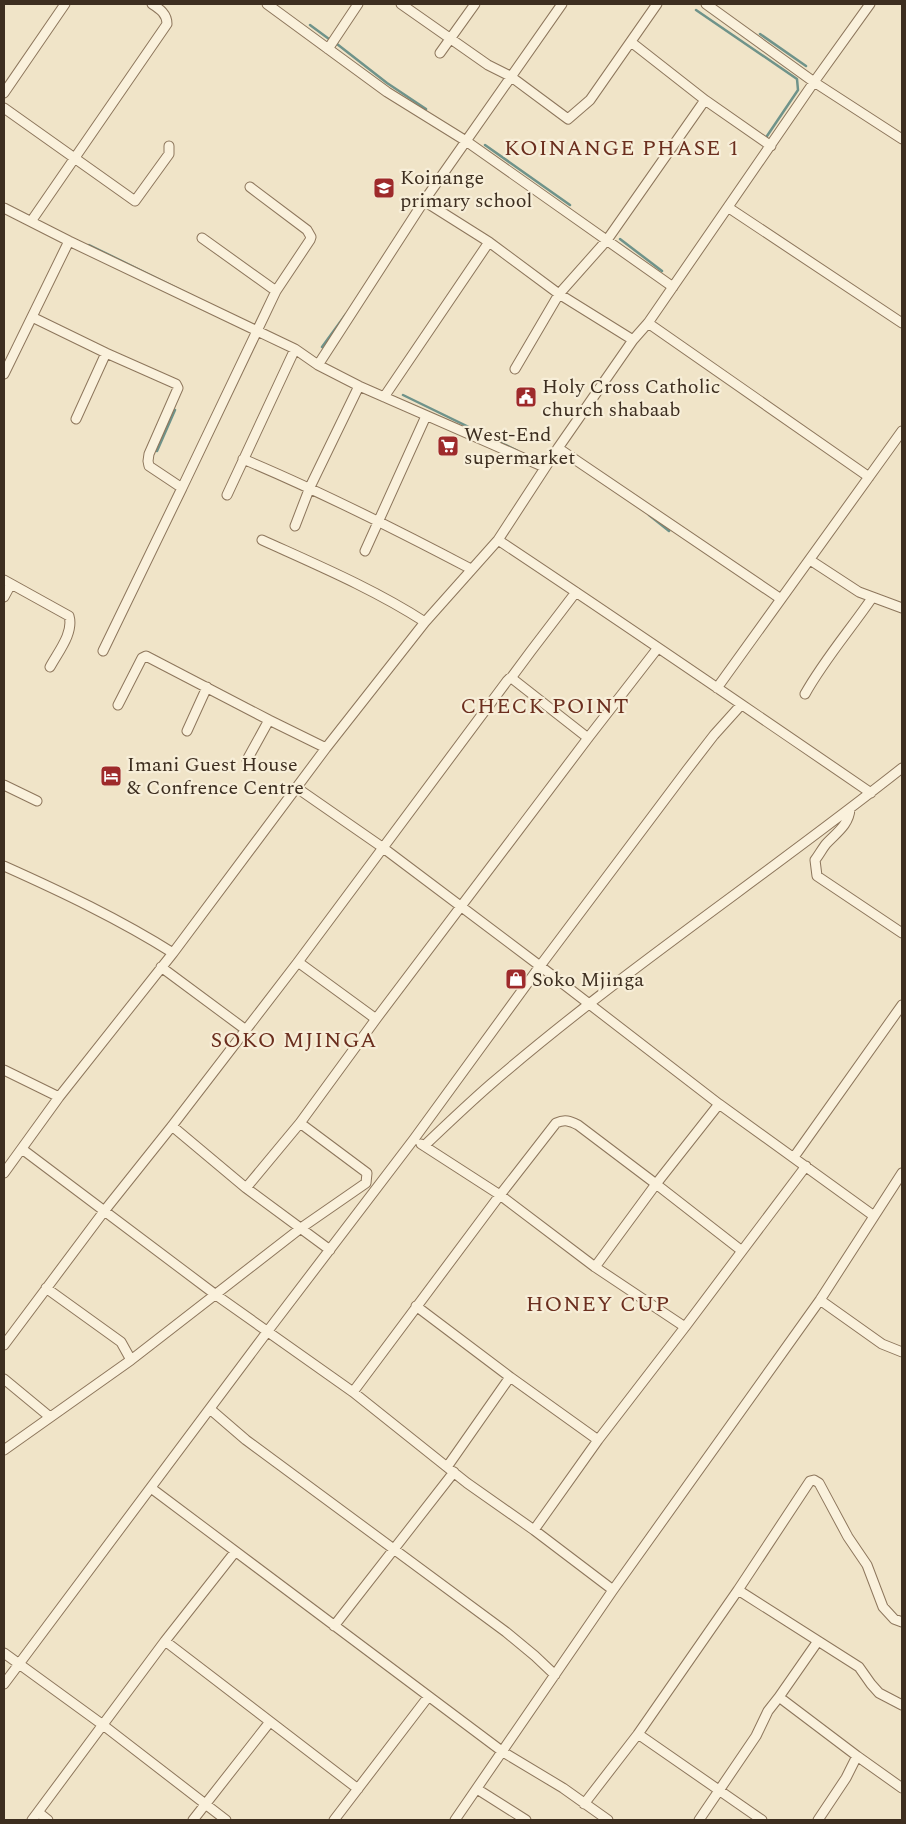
<svg xmlns="http://www.w3.org/2000/svg" width="906" height="1824" font-family="Spectral,serif">
<rect width="100%" height="100%" fill="#f0e4c8"/>
<g fill="none" stroke-linecap="round" stroke-linejoin="round">
<path stroke="#6f938a" stroke-width="2.5" d="M696 10 797 79 798 90 767 136
M310 25 329 39
M760 34 806 66
M337 44 387 83 426 109
M485 145 570 205
M620 239 662 271
M89 245 193 296
M322 347 346 314
M403 395 518 451
M157 451 175 410
M649 515 669 531"/>
<g stroke="#8d765c" stroke-width="11">
<path id="minor" d="M267 4 387 92 466 141 673 287
M401 4 488 65 510 76 568 119 590 100 657 4
M706 4 814 82 902 139
M631 42 705 100 771 146
M328 49 358 4
M440 53 475 4
M4 93 65 4
M4 108 135 201 169 154V146
M424 201 489 242 559 294 633 340
M4 208 69 241 295 349 318 365 359 386 544 467
M729 208 902 323
M32 220 167 24C167 14 160 9 152 4
M202 238 276 291
M32 317 106 353 176 384 178 388 149 454 148 461 149 466 182 488 103 651
M648 323 869 477
M318 365 424 201 562 4
M515 369 559 294 607 240 705 100
M4 374 69 241
M384 397 489 242
M76 419 106 353
M558 448 781 599
M243 459C322 492 395 529 471 569
M182 488 276 291 310 240 311 237 307 230 250 187
M227 495 295 349
M295 526 310 487 359 386
M262 540C317 565 374 589 425 622
M498 540C623 623 747 708 871 793
M365 551 426 416
M810 560 859 592 902 608
M4 580 69 616C74 633 58 652 50 667
M4 597 11 584
M511 678 531 651 576 592
M717 688 902 431
M805 694C824 660 850 630 872 598
M118 705 142 658 146 656 269 720 326 748
M187 731 207 687
M247 760 269 720
M4 785 37 801
M297 788 382 847 540 966 719 1104 874 1216
M850 809C849 825 836 833 826 844 822 849 819 855 815 860L817 876 902 933
M4 866C62 892 119 919 173 953
M298 962 376 1019
M161 967 246 1030
M4 1070 59 1097
M719 1104 656 1184 742 1251 806 1166
M172 1126 246 1188 330 1250
M421 1144 500 1195 556 1123C565 1119 570 1121 578 1125L656 1184 595 1267
M424 1146C446 1125 468 1104 491 1084 622 971 767 875 902 768
M22 1149 216 1295 353 1392 467 1483 534 1530 613 1590
M794 1157 902 1005
M4 1173 59 1097 173 953 326 748 425 622 498 540 558 448 633 340 648 323 814 82 870 4
M246 1188 300 1123 376 1019 588 738 657 649
M46 1288 121 1342 131 1360
M820 1300 882 1344 902 1352
M416 1306 510 1377 447 1467
M685 1327 742 1251
M4 1345 105 1210 172 1126 298 962 507 681 510 678 514 680 588 738
M510 1377 598 1440
M4 1379 50 1417
M353 1392 500 1195 595 1267 685 1327 598 1440 534 1530
M210 1409 246 1440 506 1632 535 1656 555 1675
M4 1450 131 1360 301 1228 366 1183 367 1173 300 1123
M151 1488 503 1752 563 1788 608 1820
M738 1590 859 1667 871 1684 879 1693 902 1705
M334 1626 454 1472
M165 1641 358 1789
M4 1653 103 1725 226 1820
M4 1684 267 1332 414 1139 540 966 687 770 714 735 741 705
M779 1697 818 1641
M638 1734 738 1590 810 1481 814 1480 819 1483 848 1537 867 1565 883 1607 894 1619 902 1622
M857 1756 902 1788
M477 1789 526 1820
M584 1804 638 1734 762 1820
M32 1820 38 1812
M48 1820 38 1812 165 1641 235 1552
M193 1820 269 1723
M334 1820 428 1697
M455 1820 613 1590 820 1300 902 1173
M699 1820 756 1736 768 1711 779 1697 857 1756 846 1778 818 1820"/>
</g>
<use href="#minor" stroke="#faf1dc" stroke-width="9"/>
</g>
<defs>
<g id="school-square" transform="scale(1.125)"><rect x="-9" y="-9" width="18" height="18" rx="4" fill="#9e2a2b" stroke="#f7eed8"/><path d="M0-5L7-2L0 1L-7-2ZM-4 1L0 2.5L4 1V4Q0 6-4 4Z" fill="#fff"/></g>
<g id="civic-square" transform="scale(1.125)"><rect x="-9" y="-9" width="18" height="18" rx="4" fill="#9e2a2b" stroke="#f7eed8"/><path d="M-.6-6.5H3V-4.5H.6V-3L4-1V1h2V6H-6V1h2V-1L-.6-3ZM-1.2 2.5V6h2.4V2.5Z" fill="#fff"/></g>
<g id="supermarket-square" transform="scale(1.125)"><rect x="-9" y="-9" width="18" height="18" rx="4" fill="#9e2a2b" stroke="#f7eed8"/><path d="M-6-5.5h2.5l.6 2H6L4.5 2H-2.5L-4.4-4H-6ZM-1.5 3.2a1.3 1.3 0 1 0 .1 0ZM3 3.2a1.3 1.3 0 1 0 .1 0Z" fill="#fff"/></g>
<g id="hotel-square" transform="scale(1.125)"><rect x="-9" y="-9" width="18" height="18" rx="4" fill="#9e2a2b" stroke="#f7eed8"/><path d="M-6-4.5h1.5V1H6V5H4.5V3h-9V5H-6ZM-4 0a1.8 1.8 0 1 1 3.6 0ZM.5 0V-2.5h3Q6-2.5 6 0Z" fill="#fff"/></g>
<g id="shop-square" transform="scale(1.125)"><rect x="-9" y="-9" width="18" height="18" rx="4" fill="#9e2a2b" stroke="#f7eed8"/><path d="M-5-2.5h2.3a2.7 3.5 0 0 1 5.4 0H5L5.5 6h-11ZM-1.5-2.5h3a1.5 2.3 0 0 0-3 0Z" fill="#fff"/></g>
</defs>
<g fill-rule="evenodd">
<use href="#school-square" x="384" y="188"/>
<use href="#civic-square" x="526" y="397"/>
<use href="#supermarket-square" x="448" y="446"/>
<use href="#hotel-square" x="111" y="776"/>
<use href="#shop-square" x="516" y="979"/>
</g>
<g text-anchor="middle" stroke-width="4.5" stroke-linejoin="round" paint-order="stroke">
<g font-size="20" fill="#3d2e20" stroke="#f7eed8" text-anchor="start">
<text x="400" y="184">Koinange<tspan x="400" dy="23">primary school</tspan></text>
<text x="542" y="393">Holy Cross Catholic<tspan x="542" dy="23">church shabaab</tspan></text>
<text x="464" y="441">West-End<tspan x="464" dy="23">supermarket</tspan></text>
<text x="127" y="771">Imani Guest House<tspan x="127" dy="23">&amp; Confrence Centre</tspan></text>
<text x="532" y="986">Soko Mjinga</text>
</g>
<g font-size="22" letter-spacing="1" fill="#6b2e1e" stroke="#f7eed8">
<text x="622" y="155">KOINANGE PHASE 1</text>
<text x="545" y="713">CHECK POINT</text>
<text x="294" y="1047">SOKO MJINGA</text>
<text x="598" y="1311">HONEY CUP</text>
</g>
</g>
<rect width="906" height="1824" fill="none" stroke="#3d2e20" stroke-width="10"/>
</svg>
